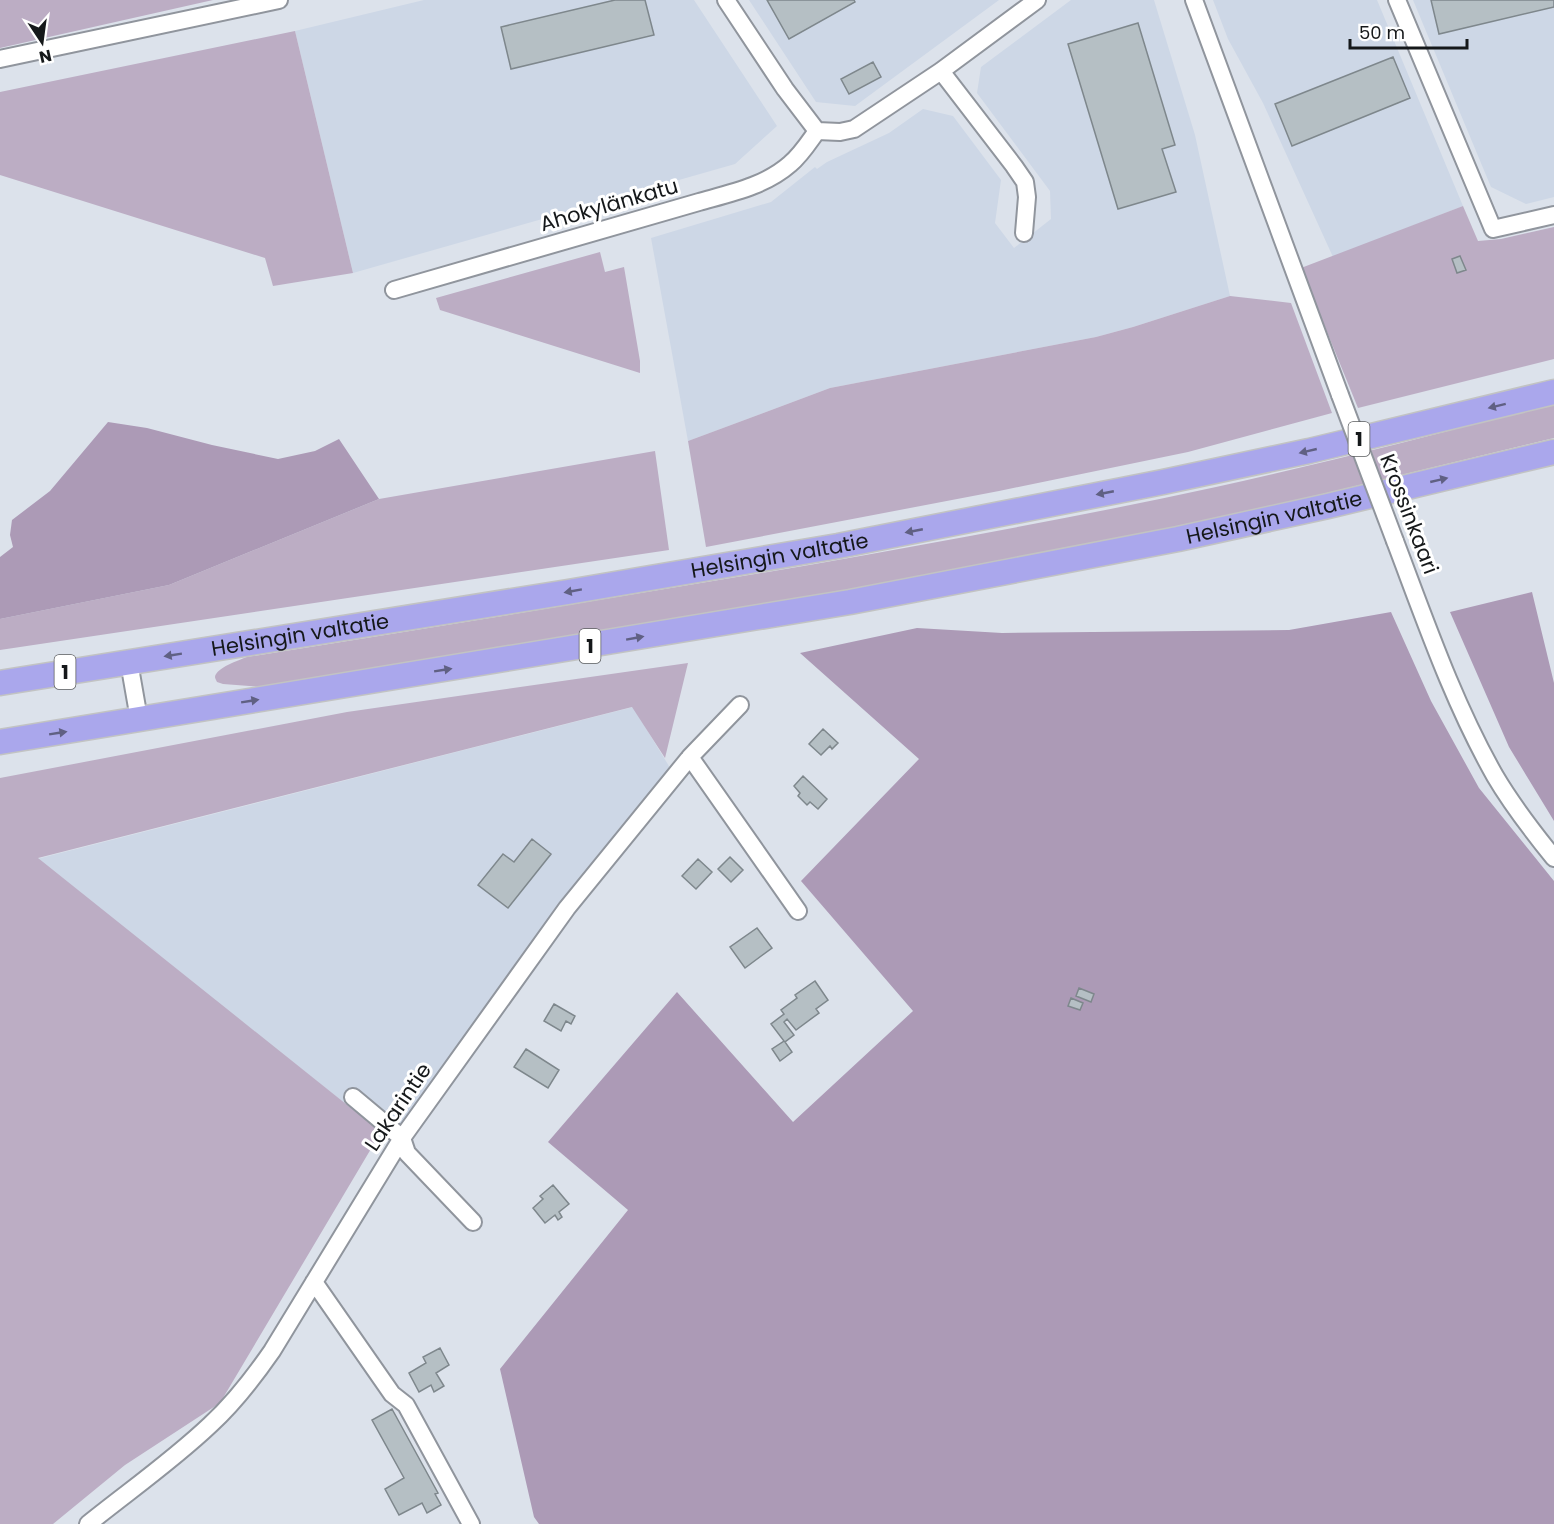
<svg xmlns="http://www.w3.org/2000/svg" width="1554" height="1524" font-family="Poppins,sans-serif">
<rect width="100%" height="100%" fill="#dce2eb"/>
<path fill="#cdd7e6" d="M424 0H694L777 126 735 164 353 273 295 31Z
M749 0H999L855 106 816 102Z
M1071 0H1154L1195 135 1230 296 1133 327 1096 337 830 388 688 441 651 238 771 202 815 167 817 169 827 162 889 133 923 109 953 116 1001 180 995 223 1014 248 1051 219 1050 191 977 93 981 67Z
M1213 0H1377L1463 206 1333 257 1263 103 1228 39Z
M1413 0H1554V197L1526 204 1491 187Z
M633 707 675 776 402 1138 381 1132 37 859Z"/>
<path fill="#bcadc4" d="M0 0H213L0 48Z
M295 31 353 273 273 286 265 258 0 175V92Z
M1463 206 1478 241 1501 239 1554 227V359L1358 408 1301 268Z
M600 252 605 272 624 267 640 361V373L440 310 436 298Z
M1230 296 1291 303 1332 413 1188 452 999 491 706 547 688 441 830 388 1096 337 1133 327Z
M1554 403V438L1224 518 937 574 678 620 262 687 223 684 217 682C216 680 215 678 215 677 216 668 239 660 247 657 436 627 626 596 815 564 949 540 1083 516 1216 487 1329 462 1442 433 1554 403Z
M655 451 669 550 0 650V619L169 585 379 499Z
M688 663 665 758 632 707 38 858 381 1132 220 1403 125 1465 53 1524H0V778L347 712Z"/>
<path fill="#ac9ab6" d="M108 422 147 428 212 445 278 459 315 451 339 439 379 499 169 585 0 619V557L13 547 10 535 12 520 50 491Z
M1532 592 1554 683V821L1509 747 1450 612Z
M1391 612 1431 701 1479 788 1554 881V1524H539L534 1517 500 1369 628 1210 548 1142 677 992 793 1122 913 1011 801 881 919 759 800 653 917 628 1002 633 1289 630Z"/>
<path fill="#b5bfc4" stroke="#7e878c" stroke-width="1.5" d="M615 0H645L654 35 511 69 501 27Z
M767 0H854L855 2 789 39Z
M1431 0H1554V7L1439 34Z
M1138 23 1175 145 1162 149 1176 192 1118 209 1068 44Z
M1393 57 1410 98 1292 146 1275 104Z
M873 62 881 77 849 94 841 79Z
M1460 256 1466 270 1457 273 1452 259Z
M823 729 838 743 832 749 830 746 821 755 809 744Z
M803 776 827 799 818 809 810 802 807 805 798 796 800 793 794 786Z
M532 839 551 854 508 908 478 885 503 854 514 862Z
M730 857 743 870 731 882 718 869Z
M698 859 712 872 696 889 682 876Z
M757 928 772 948 745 968 730 947Z
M815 981 828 1000 816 1009 819 1013 796 1030 787 1019 784 1022 794 1035 785 1042 792 1052 780 1061 772 1049 784 1041 771 1024 784 1014 781 1010 797 998 795 995Z
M1079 988 1094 994 1091 1002 1076 996Z
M1071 998 1083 1003 1080 1010 1068 1006Z
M554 1004 575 1016 571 1024 566 1021 561 1031 544 1021Z
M526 1049 559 1070 548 1088 514 1067Z
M553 1185 569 1204 559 1212 562 1217 558 1220 555 1215 545 1223 533 1208 543 1199 540 1196Z
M440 1348 449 1365 436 1373 444 1386 434 1392 431 1385 419 1392 409 1373 426 1363 423 1357Z
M392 1409 438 1493 435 1494 441 1505 427 1513 422 1503 399 1515 385 1489 404 1478 372 1420Z"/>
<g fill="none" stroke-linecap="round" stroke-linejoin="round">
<g stroke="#90959d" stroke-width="20">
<path id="minor" d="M726 0 785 89 817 131
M1194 0 1340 395
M1397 0 1493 229 1554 215
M0 59 279 0
M941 71 1014 166 1025 182 1027 197 1024 233
M394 290 699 202C731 193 765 186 790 164 801 155 809 142 817 131L840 132 854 129 941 71 1037 0
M1395 541C1425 620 1453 702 1495 776 1512 805 1533 832 1554 858
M129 662 139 719
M690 757 798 911
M353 1097 402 1138 407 1153 473 1222
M314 1282 392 1394 406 1405 471 1524
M88 1524C129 1491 172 1461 210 1425 234 1403 254 1377 272 1351L402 1138 567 908 690 757 740 705"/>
</g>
<g stroke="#c2c3c3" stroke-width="27">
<g id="highway">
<path id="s1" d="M0 683 568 592 838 546 1163 482 1309 451 1554 392"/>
<path id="s2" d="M0 742 850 602 1178 539 1328 506 1554 452"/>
</g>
</g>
<use href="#minor" stroke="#fff" stroke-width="16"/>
<use href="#highway" stroke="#aaa7ec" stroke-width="24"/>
<g stroke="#90959d" stroke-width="20" stroke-linecap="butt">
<path id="minor-bridge" d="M1340 395 1395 541"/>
</g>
<use href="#minor-bridge" stroke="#fff" stroke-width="16"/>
</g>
<defs><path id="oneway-solid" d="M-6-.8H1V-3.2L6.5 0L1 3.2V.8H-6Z" transform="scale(1.5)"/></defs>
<g fill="#606083">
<use href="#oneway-solid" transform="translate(1497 406) rotate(166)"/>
<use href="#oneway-solid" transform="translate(1308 451) rotate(167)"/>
<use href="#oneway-solid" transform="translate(1439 480) rotate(-13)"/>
<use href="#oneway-solid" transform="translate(1105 493) rotate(169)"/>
<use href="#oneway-solid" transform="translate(914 531) rotate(169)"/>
<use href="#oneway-solid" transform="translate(573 591) rotate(170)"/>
<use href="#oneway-solid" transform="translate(635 638) rotate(-10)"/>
<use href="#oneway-solid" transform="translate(173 655) rotate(171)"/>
<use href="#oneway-solid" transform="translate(443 670) rotate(-9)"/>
<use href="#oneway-solid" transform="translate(250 701) rotate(-9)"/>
<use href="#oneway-solid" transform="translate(58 733) rotate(-9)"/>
</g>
<g text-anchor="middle" stroke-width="6" stroke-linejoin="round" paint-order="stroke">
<g fill="#fff" stroke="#5b5d5f" stroke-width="1.5">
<rect x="1348.5" y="422" width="21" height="34" rx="4.5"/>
<rect x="579.5" y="629" width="21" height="34" rx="4.5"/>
<rect x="54.5" y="655" width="21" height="34" rx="4.5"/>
</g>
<g font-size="20" font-weight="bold" fill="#15181a">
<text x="1359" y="446">1</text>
<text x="590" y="653">1</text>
<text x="65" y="679">1</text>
</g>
<g font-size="21" fill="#15181a" stroke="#fff">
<text transform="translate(609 205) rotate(-16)" y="7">Ahokylänkatu</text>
<text transform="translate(1409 514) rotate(69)" y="7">Krossinkaari</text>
<text dy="7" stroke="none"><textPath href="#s2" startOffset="1294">Helsingin valtatie</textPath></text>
<text dy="7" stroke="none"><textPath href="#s1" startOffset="790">Helsingin valtatie</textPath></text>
<text dy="7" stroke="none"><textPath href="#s1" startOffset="304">Helsingin valtatie</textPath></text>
<text transform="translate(398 1107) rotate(-56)" y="7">Lakarintie</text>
</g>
</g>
<g transform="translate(42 42) rotate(167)" stroke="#ffffff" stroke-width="4.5" paint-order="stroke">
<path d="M0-4.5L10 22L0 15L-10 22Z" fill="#15181a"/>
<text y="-9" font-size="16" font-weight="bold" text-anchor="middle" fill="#15181a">N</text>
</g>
<path d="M1350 39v9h117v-9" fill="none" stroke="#15181a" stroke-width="3"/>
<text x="1359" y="39" font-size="18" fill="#15181a" stroke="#ffffff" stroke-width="4.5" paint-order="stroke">50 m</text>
</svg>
